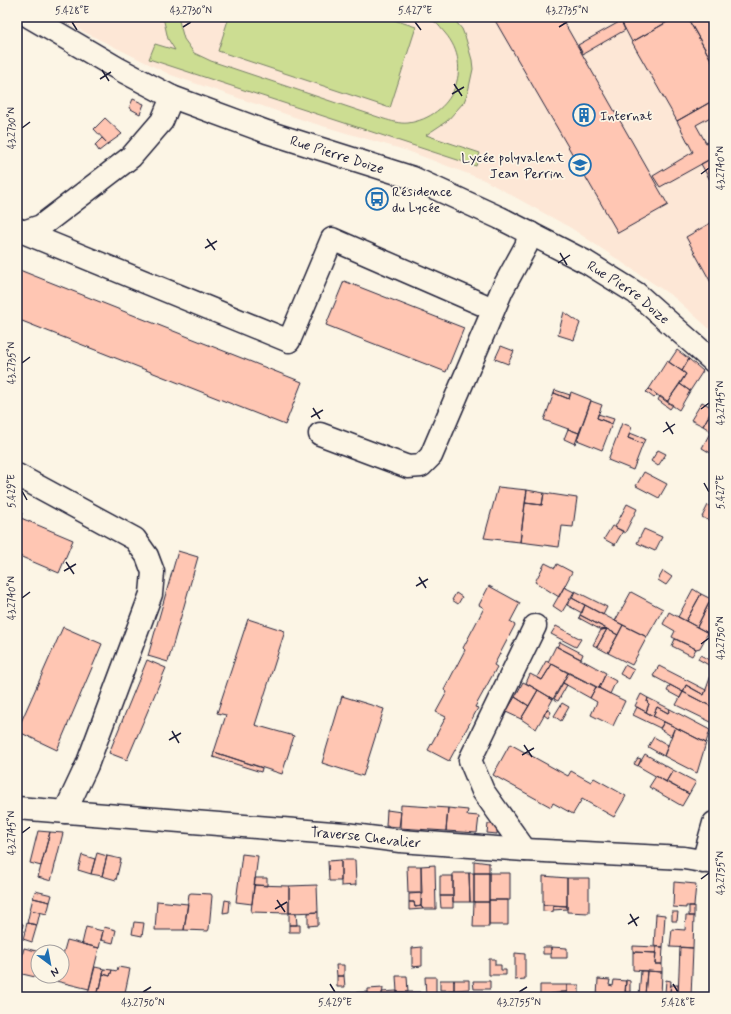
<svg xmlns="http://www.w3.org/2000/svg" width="731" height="1014" font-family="Mynerve,sans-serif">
<rect width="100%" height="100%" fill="#fcf5e5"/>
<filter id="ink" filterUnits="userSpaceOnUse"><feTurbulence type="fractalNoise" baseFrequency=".025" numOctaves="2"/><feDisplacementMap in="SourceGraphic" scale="8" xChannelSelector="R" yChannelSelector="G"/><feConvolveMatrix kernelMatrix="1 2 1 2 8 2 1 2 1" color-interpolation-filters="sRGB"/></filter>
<g filter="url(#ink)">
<path fill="#fde7d6" d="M54 17H714V333L675 298 571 228 484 180 408 151 309 122 171 75Z"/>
<path fill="#ccdd92" stroke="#778066" d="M163 17H178L184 39 194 53 211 61 384 119C391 121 400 124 408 123 452 117 475 68 445 33 442 30 439 25 435 22 432 20 427 19 424 17H452L462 29 466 39 472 60 473 69 468 92 464 102 447 121 426 135 480 153 476 166 149 59 155 44 175 50 168 39Z
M229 17H385L416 27 390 108 218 51Z"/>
<path fill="#ffc6b3" stroke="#22223b" d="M493 17H561L668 205 618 233Z
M619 17H676L632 42Z
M676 17H687L714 65V100L677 121 632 42Z
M687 17H704L714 35V65Z
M621 21 625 30 583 54 578 45Z
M133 99 144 104 140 114 129 108Z
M714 100V115L696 125 706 143 714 139V157L660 187 653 176 693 152 677 121Z
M105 118 122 134 108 144 94 129Z
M102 138 108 144 99 151 95 145Z
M714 157V187L701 164Z
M714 221V288L686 237Z
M17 269 302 382 285 425 17 319Z
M344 281 464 328 446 372 326 325Z
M564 312 580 323 574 340 558 335Z
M501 346 514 351 508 364 495 359Z
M677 350 689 359 682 371 669 362Z
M689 359 703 371 690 391 680 384 686 374 682 371Z
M667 361 686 374 667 402 649 389Z
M680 384 690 391 679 410 667 402Z
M649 389 657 395 654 398 646 392Z
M555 390 570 395 569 399 554 393Z
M571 392 591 400 579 433 544 420 554 393 569 399Z
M660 396 673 405 670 409 658 400Z
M591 401 602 405 597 418 612 424 602 450 577 440Z
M702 402 713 408 703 426 691 420Z
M598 414 614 419 612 424 597 418Z
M708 417 714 420V455L702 448 711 431 703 426Z
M622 423 632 427 628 438 643 444 633 470 608 460Z
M568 429 579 433 575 444 564 439Z
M630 433 645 439 643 444 628 438Z
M658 450 666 454 658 466 651 461Z
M644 472 667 484 659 498 636 486Z
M498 487 527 490 520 542 484 538Z
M527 490 544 493 542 505 525 503Z
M544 493 577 498 573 527 562 526 559 547 520 542 525 503 542 505Z
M627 504 637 509 625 533 615 527Z
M708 505 714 508 713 523 702 517Z
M17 511 22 513 21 518 73 540 59 573 17 555Z
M612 526 623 531 615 545 604 539Z
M644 529 662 537 655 551 637 543Z
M178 551 198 557 168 662 148 656Z
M545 563 555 568 557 564 572 572 559 597 535 582Z
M663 571 672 577 666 585 658 580Z
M489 586 520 603 510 622 515 625 494 665 497 667 475 707 478 708 449 761 428 750 446 717 436 712 447 692 444 690 465 650 463 648 484 608 479 605Z
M564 587 574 592 562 612 553 606Z
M693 589 701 594 686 621 678 617Z
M575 591 607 607 603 615 572 598Z
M631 592 663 609 647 637 615 621Z
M456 593 462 597 458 604 452 600Z
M701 594 711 599 697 627 686 621Z
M572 598 585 605 582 613 567 605Z
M711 599 714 600V636L697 627Z
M585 605 623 625 618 635 580 615Z
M669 612 708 633 700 648 696 649 672 637 675 631 663 624Z
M580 615 607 629 601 630 579 618Z
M248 619 285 631 255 725 294 736 282 774 214 752 226 715 217 713Z
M623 625 647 637 632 665 608 653Z
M556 626 581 639 576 647 551 634Z
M63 627 102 644 57 750 17 731Z
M607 629 597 647 593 645 601 630Z
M607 629 618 635 608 653 597 647Z
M675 639 696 649 692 656 672 646Z
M560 642 583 654 581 659 557 647Z
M556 646 606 673 599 688 548 662Z
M700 655 714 662V668L698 659Z
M147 660 166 668 127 760 109 753Z
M546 661 552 664 542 680 537 677Z
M552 664 568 673 553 699 526 683 530 674 542 680Z
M625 665 634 670 629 679 620 674Z
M659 666 706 690 704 695 686 685 683 692 653 676Z
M568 673 596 687 590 698 563 683Z
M605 675 616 681 610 694 599 688Z
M711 675 714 676V708L683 692 686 685 704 695Z
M523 682 538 690 529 706 515 697Z
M563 683 567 685 558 701 554 699Z
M670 685 683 692 680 698 667 691Z
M596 687 625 701 613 726 591 715 597 702 590 698Z
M538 690 553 699 536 729 521 719Z
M683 692 714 708 713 723 676 705Z
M641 694 648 698 647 702 649 704 646 712 635 706Z
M342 696 384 709 363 776 322 763Z
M515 697 529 706 521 719 506 712Z
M648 698 670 709 668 713 657 707 653 716 646 712 649 704 647 702Z
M562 703 569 707 561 721 554 716Z
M637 707 664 722 660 728 633 715Z
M657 707 668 713 670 709 710 730 706 743 653 716Z
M547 709 551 712 548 718 544 715Z
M664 722 675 727 671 736 660 729Z
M675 727 706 743 697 773 664 756Z
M654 737 668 745 664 756 648 747Z
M510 744 568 776 571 771 591 782 594 778 626 796 614 817 582 799 573 814 553 803 551 807 493 775Z
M214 752 262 768 261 772 213 757Z
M645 754 673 770 666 782 638 766Z
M638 758 641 759 638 766 634 764Z
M673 770 696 782 689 794 666 782Z
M656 776 689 794 682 806 649 787Z
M401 805 448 808 446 831 400 828Z
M448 808 468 810 467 815 479 816 477 833 446 831Z
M387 810 401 812 399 827 386 826Z
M488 824H498L497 834 487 833Z
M38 831 50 832 41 866 30 863Z
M50 832 63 833 51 881 38 877Z
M97 853 107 856 102 876 91 874Z
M242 854 258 856 252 904 236 902Z
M82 855 95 859 91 874 78 870Z
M107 856 121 859 116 880 102 876Z
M341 860V881H329L328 861Z
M341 860H355L356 885 341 886Z
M474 861 489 863V873H474Z
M435 865 436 909H423L421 906V866Z
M407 866H421L422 893H408Z
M453 873H469L470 902H453Z
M469 873H474V902H470Z
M474 873H489V902H474Z
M489 873H510V900H489Z
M440 876H453V896H440Z
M543 876 567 878V906L543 905Z
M255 878H267V886L254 885Z
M567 878H589V913L567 912Z
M674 882 696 884 694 906H686V908L673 907Z
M254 885 289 886V913L251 912Z
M317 885 318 912 289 913V886Z
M35 891 52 895 50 902 33 898Z
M191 893 211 894 212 896 209 929 208 931 184 930 189 894Z
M422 893 421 906 415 907 414 902H409V894Z
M440 896H453V908H441Z
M33 898 50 902 47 914 30 910Z
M225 900 230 901 229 912 223 913Z
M489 900H508V925H489Z
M157 901 188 904 184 930H155Z
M409 902H414L415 907 421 906 423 909 409 910Z
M474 902H489V927H473Z
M543 905H553V912L543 911Z
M553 905 567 906V909L553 910Z
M689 906H694V916H689Z
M30 910 40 912 37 925 27 923Z
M318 912V925L308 926V913Z
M672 912H678L677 921H672Z
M289 913H296L297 925H289Z
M656 914 665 915 663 947 654 946Z
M686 916H694L693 948 670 947 672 929 685 930Z
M17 922 23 924 19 946 17 945Z
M134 922 144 923 142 936 132 934Z
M27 923 37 925 32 942 23 939Z
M289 925H300V932H289Z
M86 927 103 931 99 948 82 944Z
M104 927 116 930 113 943 101 940Z
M67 940 99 948 89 989 56 981 57 976H62V958Z
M633 946 656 947V953L633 952Z
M422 947V966L412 967V948Z
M543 947H551V954H543Z
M551 947 567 948V958H551Z
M656 947H663L662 964H655Z
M680 947 693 948 691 997H678Z
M24 948 40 952H38V976H48V980L18 973Z
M633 952 656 953 655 964H662V972L633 970Z
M515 953 525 954V979L515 980Z
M489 959H495V965H501V970H506V975H489Z
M336 965H344V976H337Z
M95 967 104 969 100 989 98 988 96 997H87Z
M118 967 130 969 124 997H96L98 988 100 989 103 974 110 976 112 970 117 971Z
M104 969 112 970 110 976 103 974Z
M641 971H647L645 995H639Z
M647 971 662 972 661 996 645 995Z
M337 976H344L345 987H337Z
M396 976H407L408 992H397Z
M425 977H436V997H426Z
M598 979 610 980 609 985 613 986 614 980 626 981 625 997H597Z
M440 980H454V990H440Z
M454 980H469V989L454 990Z
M626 980 630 981V992H625Z
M666 980 671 981 670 993H665Z
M473 981H490V989H474Z
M540 985H567V992L550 994V997H540Z
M567 985H579V997H567Z
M671 985H678V997H665V993H670Z
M383 988 382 996 368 997V989Z
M397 991V997H368L382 996V992Z
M368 992V997H345V993Z
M397 992H420L421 997H397Z
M560 992H567V997H550V994H560Z
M320 995 345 996V997H321Z"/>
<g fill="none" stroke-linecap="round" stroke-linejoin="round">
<g stroke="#22223b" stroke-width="25">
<g id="minor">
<path id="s1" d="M30 17 117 68 172 97 267 132 413 178 500 218 586 262 636 293 714 362"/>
<path d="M17 229 23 232 41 226 131 157 162 121 172 97"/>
<path d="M23 232 289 341 332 239 493 309"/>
<path d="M320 434 408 467 421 466 431 456 502 290 526 246 530 233"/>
<path d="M17 475 135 539 147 556 153 572 151 594 87 765 65 812"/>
<path id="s2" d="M17 808 345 834 400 841 525 850 684 858 714 863"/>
<path d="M525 850 483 791 470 760 535 626"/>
<path d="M703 862 714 823"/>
</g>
</g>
<use href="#minor" stroke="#fcf5e5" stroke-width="22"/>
</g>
</g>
<path fill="none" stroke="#22223b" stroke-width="1.5" d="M72 22 77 30M415 22 421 30M183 27 191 22M559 27 567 22M102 70 109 81M100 79 111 72M454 84 462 96M452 94 464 87M22 128 30 122M701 174 709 168M207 239 215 250M205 248 217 241M560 253 567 265M558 263 570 255M22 363 30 357M313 408 320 419M701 409 709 403M311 417 323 410M666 422 673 434M663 432 675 424M704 483 709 492M22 491 27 500M66 562 74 574M64 571 76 564M419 577 426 588M416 586 428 579M22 598 30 592M701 644 709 638M172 731 179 743M169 740 181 733M524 745 532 757M522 755 534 748M22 833 30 827M701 879 709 873M277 900 285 912M275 909 287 902M630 914 637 926M628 924 639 917M330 984 335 992M673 984 678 992M143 992 151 987M519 992 527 987"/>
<defs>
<g id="building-ring" transform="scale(1.15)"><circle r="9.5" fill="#fcf5e5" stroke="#1f6fb2" stroke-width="1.5"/><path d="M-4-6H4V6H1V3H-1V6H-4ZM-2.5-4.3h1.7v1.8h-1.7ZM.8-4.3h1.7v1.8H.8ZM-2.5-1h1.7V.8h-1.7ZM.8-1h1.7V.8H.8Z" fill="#1f6fb2"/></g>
<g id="school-ring" transform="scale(1.15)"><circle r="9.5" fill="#fcf5e5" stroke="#1f6fb2" stroke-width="1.5"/><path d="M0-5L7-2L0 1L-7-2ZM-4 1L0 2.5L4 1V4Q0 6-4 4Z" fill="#1f6fb2"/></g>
<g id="bus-ring" transform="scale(1.15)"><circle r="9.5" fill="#fcf5e5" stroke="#1f6fb2" stroke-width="1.5"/><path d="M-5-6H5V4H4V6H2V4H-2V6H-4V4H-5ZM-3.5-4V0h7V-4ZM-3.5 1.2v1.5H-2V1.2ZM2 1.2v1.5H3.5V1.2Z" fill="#1f6fb2"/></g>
</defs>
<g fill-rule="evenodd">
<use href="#building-ring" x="584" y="115"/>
<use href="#school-ring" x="580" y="165"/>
<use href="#bus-ring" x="377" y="199"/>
</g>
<g text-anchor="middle" stroke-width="3.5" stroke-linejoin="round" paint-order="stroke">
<g font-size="14" fill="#22223b" stroke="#fcf5e5" text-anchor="start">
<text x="600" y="120">Internat</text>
<text x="564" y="162" text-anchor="end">Lycée polyvalent<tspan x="564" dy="16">Jean Perrin</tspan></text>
<text x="392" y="196">Résidence<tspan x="392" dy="16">du Lycée</tspan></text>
</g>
<g font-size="14" fill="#22223b" stroke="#fcf5e5">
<text dy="5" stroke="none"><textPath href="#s1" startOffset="338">Rue Pierre Doize</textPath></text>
<text dy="5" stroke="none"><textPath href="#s1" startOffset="662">Rue Pierre Doize</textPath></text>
<text dy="5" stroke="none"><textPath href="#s2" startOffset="350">Traverse Chevalier</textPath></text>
</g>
</g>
<rect width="731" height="1014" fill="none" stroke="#fcf5e5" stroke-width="44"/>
<g transform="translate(50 964) rotate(148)"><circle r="19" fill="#fcf5e5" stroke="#a5a1a1"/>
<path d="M0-3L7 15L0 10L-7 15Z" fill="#1f6fb2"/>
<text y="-6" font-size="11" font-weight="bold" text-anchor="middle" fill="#22223b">N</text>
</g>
<rect x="22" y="22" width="687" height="970" fill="none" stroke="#22223b" stroke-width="1.5"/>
<g font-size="10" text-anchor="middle" fill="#22223b">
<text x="72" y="14">5.428°E</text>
<text x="191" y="14">43.2730°N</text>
<text x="415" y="14">5.427°E</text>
<text x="567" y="14">43.2735°N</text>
<text transform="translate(11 128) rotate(-90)" y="4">43.2730°N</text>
<text transform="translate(720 168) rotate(-90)" y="4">43.2740°N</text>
<text transform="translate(11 363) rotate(-90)" y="4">43.2735°N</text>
<text transform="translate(720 403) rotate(-90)" y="4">43.2745°N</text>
<text transform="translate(11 491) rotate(-90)" y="4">5.429°E</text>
<text transform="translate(720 492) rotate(-90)" y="4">5.427°E</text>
<text transform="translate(11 598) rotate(-90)" y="4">43.2740°N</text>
<text transform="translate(720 638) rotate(-90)" y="4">43.2750°N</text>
<text transform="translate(11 833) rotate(-90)" y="4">43.2745°N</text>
<text transform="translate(720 873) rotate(-90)" y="4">43.2755°N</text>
<text x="143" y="1006">43.2750°N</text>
<text x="335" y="1006">5.429°E</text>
<text x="519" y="1006">43.2755°N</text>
<text x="678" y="1006">5.428°E</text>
</g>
</svg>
